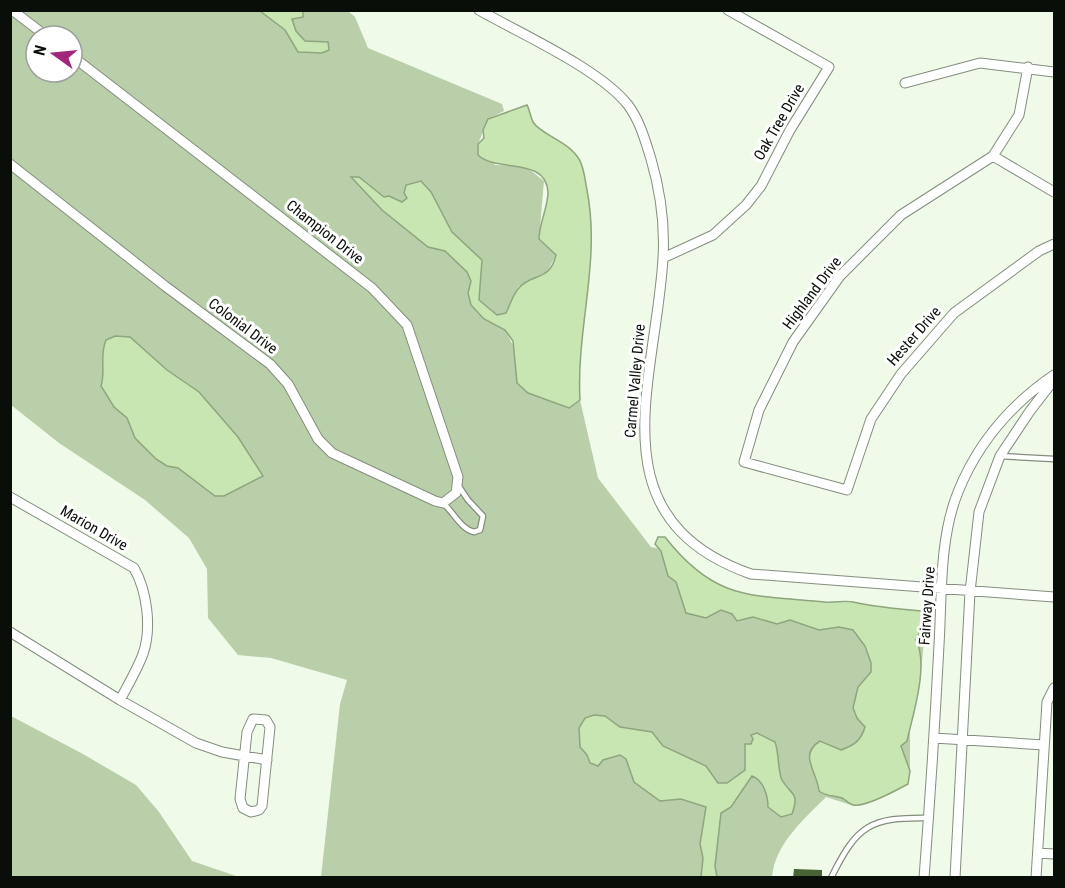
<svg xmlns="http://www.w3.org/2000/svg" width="1065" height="888" font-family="'Roboto Condensed',sans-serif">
<rect width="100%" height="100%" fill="#f0fae9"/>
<path fill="#b9cfaa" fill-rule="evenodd" d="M10 11H348L355 17 368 48 502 104 504 111 488 119 478 144 495 165 525 166 544 181 539 239 556 255 546 274 519 286 506 313 505 330 541 399 580 400 598 478 651 547 677 552 694 569 729 590 752 595 922 611 926 618 921 672 910 727V771L899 789 854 806 826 797C804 819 775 844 772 877H321L340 704 347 680 271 658 238 655 208 618 207 569 189 538 145 500 59 443 11 405ZM36 36H72V72H36Z
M11 716 83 754 136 785 159 812 192 861 239 877H11Z"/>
<path fill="#c7e6b1" stroke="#8ea57e" stroke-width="1.5" d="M260 11H303V17L292 19 296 31 305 41 328 42 329 50 322 53 298 52 285 30Z
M527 105C530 110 530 116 533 122 541 135 567 140 579 159 584 167 585 180 587 190 601 262 576 328 580 400L569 408 528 393 517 383 513 341 505 330 484 319 471 305 468 293 471 281 467 272 445 251 428 247 382 210 351 177H359L384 197 389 196 402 202 407 198 404 193 406 185 421 181 431 192 452 232 482 260 479 300 497 315 506 313C510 305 513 294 519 288 531 273 550 282 556 255L539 239C539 223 548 208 548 192 546 156 496 173 478 155V144L484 138 483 130 488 119Z
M115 336 130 337 167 370 199 392 238 437 263 476 224 496H215L178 468 167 466 156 459 135 438 127 418 114 407 101 386C106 370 99 356 106 340Z
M658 537H665C715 601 750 595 825 602 834 603 844 600 853 602 875 607 898 609 922 611L926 618 916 640C929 665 913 714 907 741L901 746 910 771 908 784C897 790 865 807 854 805 850 805 846 800 842 798 833 795 827 797 819 791 817 771 798 755 820 741L841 750C854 745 861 741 865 727L857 718 853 708 858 687 871 672V663L865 646 853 630 839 627 819 630 790 620 777 624 753 617 737 621 732 614 721 610 706 618 686 613 676 582 668 576 661 551 655 544Z
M594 715 605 716 620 727 652 732 663 746 706 766 718 783H727L745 770V744H751L753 739 751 735 757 733 775 742C779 752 778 773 782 780 791 796 800 791 792 814L781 817 768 807C768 795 763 780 752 776L731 807 721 813 715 866 717 877H701L703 858 700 844 706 807 681 799 660 801 634 782 626 759 620 755 603 760 598 766 590 763 587 755 580 747 579 728 585 718Z"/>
<path fill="#486334" d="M794 869 822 870V878H793Z"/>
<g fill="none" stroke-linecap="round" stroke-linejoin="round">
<g stroke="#848d7f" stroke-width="7">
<path id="lane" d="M1000 456 1054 459
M443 503C454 513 461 529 474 532L480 530 483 516 468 500 458 485
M831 878C857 825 870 817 929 818"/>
</g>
<g stroke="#848d7f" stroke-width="11">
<path id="street" d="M12 10 46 36
M479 10C521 34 600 69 628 105 640 121 645 140 651 159 660 190 665 225 663 258 656 381 593 518 751 574L1054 597
M1028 67 1019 115 993 156 901 215 840 276 793 342 759 410 744 462 847 490 871 419 901 374 954 313 1039 251 1054 244
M905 83 980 63 1054 72
M993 156 1054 192
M10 164 165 286 270 364 288 384 318 439 332 453 435 501 443 503 456 493 458 477 407 325 372 288 72 56
M663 258 713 235 746 205 761 186 790 130 829 67 728 10
M10 497 134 568C147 591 152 628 143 654 137 670 128 685 120 700
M10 632 120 700 196 743 222 752 267 760
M253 719 266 720 270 727 262 806 259 810 251 812 243 808 240 799 247 732Z
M934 738 1044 745
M1038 853 1054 854
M924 878C930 800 935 723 939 645 942 596 939 539 958 492 978 442 1010 405 1054 375
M955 878 970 592 979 512 1000 456 1030 411 1054 380
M1036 878 1047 702 1054 688"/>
</g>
<use href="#lane" stroke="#fff" stroke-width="4.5"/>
<use href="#street" stroke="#fff" stroke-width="9"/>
</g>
<g text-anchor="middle" stroke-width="6" stroke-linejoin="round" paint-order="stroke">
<g font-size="15" fill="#0a0e08" stroke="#fff">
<text transform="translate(779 122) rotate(-60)" y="5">Oak Tree Drive</text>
<text transform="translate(325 232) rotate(38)" y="5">Champion Drive</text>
<text transform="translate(812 293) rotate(-53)" y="5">Highland Drive</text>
<text transform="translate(243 326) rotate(37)" y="5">Colonial Drive</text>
<text transform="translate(914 336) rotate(-49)" y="5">Hester Drive</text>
<text transform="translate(635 381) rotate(-85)" y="5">Carmel Valley Drive</text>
<text transform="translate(94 528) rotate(30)" y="5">Marion Drive</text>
<text transform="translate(927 606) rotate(-86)" y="5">Fairway Drive</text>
</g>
</g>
<rect width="1065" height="888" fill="none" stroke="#0a0e08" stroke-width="24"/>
<g transform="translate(54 54) rotate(285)"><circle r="28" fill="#ffffff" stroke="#9d9f9c" stroke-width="1.5"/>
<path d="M0-4.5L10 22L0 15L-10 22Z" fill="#a1267c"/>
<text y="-9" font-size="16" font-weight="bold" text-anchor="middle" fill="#0a0e08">N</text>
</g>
</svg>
